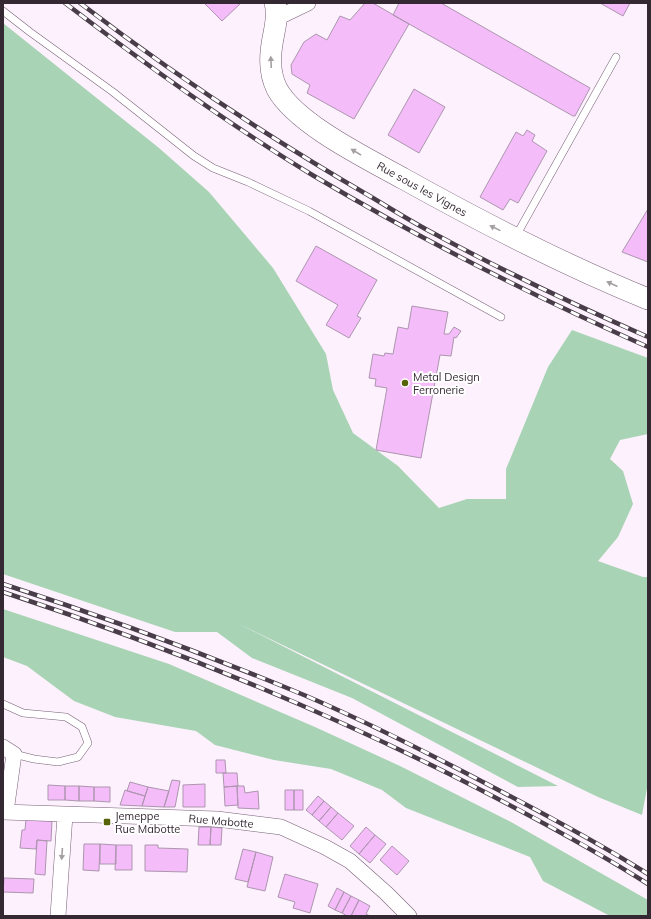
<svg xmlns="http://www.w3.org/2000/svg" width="651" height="919" font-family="Mulish,sans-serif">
<rect width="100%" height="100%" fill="#fcf1fc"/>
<path fill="#a8d3b4" d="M3 23 159 148 209 192 273 268 326 354 333 390 353 433 398 466 439 508 467 499H506V469L548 367 572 330 648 358V434L620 440 610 459 623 471 633 504 618 537 598 561 643 577H648V783L642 815 598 797 239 624 558 786 518 787 352 698 252 658 217 632H175L3 574Z
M3 609 169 664 315 727 400 766 511 822 648 900V916H610L543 881 530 857 406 808 382 790 331 769 274 760 215 745 196 731 115 717 74 701 27 666 3 657Z"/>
<path fill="#f4bdf9" stroke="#ad95af" d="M204 3H241L222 21Z
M365 3H373L409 24 354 119 307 93 310 85 292 74 291 65 304 42 316 34 327 40 340 16 350 20Z
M399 3H441L590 88 575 116H573L393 15Z
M600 3H630L623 16Z
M414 89 445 107 419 153 388 135Z
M527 130 535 135 532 141 547 151 518 203 510 199 503 210 480 197 516 132 523 136Z
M648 209V262L622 252Z
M316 246 377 280 357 316 361 318 349 338 326 325 338 305 296 281Z
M412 306 448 312 444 334H449L454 327 461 331 456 338 454 337 451 356 440 355 421 458 376 450 387 388 375 386 376 379 369 378 373 354 384 356 385 353 393 354 398 327 408 329Z
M216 760H225L226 773H216Z
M223 773H237L238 786 224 787Z
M172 780 180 781 175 807H164Z
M130 782 148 787 145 796 127 791Z
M205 784V807H183V785Z
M48 785 65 786V800H48Z
M65 786H79V801L65 800Z
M79 786 94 787V801H79Z
M237 786H244L245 793 258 791 259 809 238 808Z
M237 786 238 805 225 806 224 787Z
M94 787H110V802L94 801Z
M148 787 169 791 164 807 142 806Z
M125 790 145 796 142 806 120 805Z
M285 790H294V810H285Z
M294 790H303V810H294Z
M318 796 324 801 312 815 306 810Z
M324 801 331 807 319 821 312 815Z
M331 807 338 813 326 827 319 821Z
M338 813 354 826 342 840 326 827Z
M26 819 52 820 51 841 37 840 36 849 20 848 22 830H25Z
M199 827H211L210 845H198Z
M211 827 222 828 221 845H210Z
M366 827 375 835 359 854 350 846Z
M375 835 386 844 370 863 359 854Z
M37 840 47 841 45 875 35 874Z
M84 844H100L99 871 83 870Z
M100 844 116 845V864H100Z
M116 845H132V870H115Z
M145 845H158V848L188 849 187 872 145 871Z
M392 846 409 861 397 875 380 860Z
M243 849 256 852 248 882 235 879Z
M256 852 273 857 265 891 247 887Z
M285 874 318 884 310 913 293 908 295 902 278 897Z
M4 878 34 879 33 893 3 892Z
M337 888 344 892 335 910 328 906Z
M344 892 351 896 342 913 335 910Z
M351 896 359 900 351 916H347L342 913Z
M359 900 370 906 366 914 370 916H351Z"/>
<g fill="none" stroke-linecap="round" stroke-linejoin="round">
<g stroke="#786077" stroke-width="8">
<path id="lane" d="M3 11 30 32 113 92 194 156 213 168 248 182 309 211 501 317
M516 236 616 57
M3 704 23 713 66 717 82 727 88 743 78 757 58 762 34 759 14 754"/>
</g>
<g stroke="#786077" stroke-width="16">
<path id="street" d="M277 18 308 3
M3 747 14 754 6 812
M3 812 217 819 281 827 325 847 350 861 386 893 409 916
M58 916 65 815"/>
</g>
<g stroke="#786077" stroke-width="22">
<path id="secondary" d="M275 3C278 13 276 23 274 33 270 52 268 71 277 89 296 124 368 159 404 179 483 223 564 265 648 299"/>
</g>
<use href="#lane" stroke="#fff" stroke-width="7"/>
<use href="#street" stroke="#fff" stroke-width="15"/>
<use href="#secondary" stroke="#fff" stroke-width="21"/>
<g stroke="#483d48" stroke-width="4.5">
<path id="rail" d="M65 3C145 64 228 124 314 176 422 240 533 296 648 347
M80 3C173 74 271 139 373 198 393 210 412 222 433 233 503 271 575 305 648 337
M3 584C105 617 205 654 304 695 365 721 424 751 483 782 539 811 595 841 648 874
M3 592C166 646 325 710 477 788 535 818 593 849 648 884"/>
</g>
<use href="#rail" stroke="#fff" stroke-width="3" stroke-dasharray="9" stroke-linecap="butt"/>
</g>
<defs><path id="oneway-solid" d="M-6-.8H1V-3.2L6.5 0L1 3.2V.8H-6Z"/></defs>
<g fill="#a49fa3">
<use href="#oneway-solid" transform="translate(271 62) rotate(-93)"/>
<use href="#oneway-solid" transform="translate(356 152) rotate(-149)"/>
<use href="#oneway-solid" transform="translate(495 228) rotate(-154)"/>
<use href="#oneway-solid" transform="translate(612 284) rotate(-156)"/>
<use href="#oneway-solid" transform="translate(62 854) rotate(94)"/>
</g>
<g fill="#576407" stroke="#fff" stroke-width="1.5">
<circle cx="405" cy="383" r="4"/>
<rect x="103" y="818" width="8" height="8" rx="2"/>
</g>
<g text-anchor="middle" stroke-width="4" stroke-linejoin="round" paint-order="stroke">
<g font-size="11" fill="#342933" stroke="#fff">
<text transform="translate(422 189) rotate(29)" y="4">Rue sous les Vignes</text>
<text transform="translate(221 821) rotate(5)" y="4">Rue Mabotte</text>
</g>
<g font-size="11" fill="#342933" stroke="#fff" text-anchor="start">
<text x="413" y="381">Metal Design<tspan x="413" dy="13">Ferronerie</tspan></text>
<text x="115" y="820">Jemeppe<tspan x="115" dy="13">Rue Mabotte</tspan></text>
</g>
</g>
<rect width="651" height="919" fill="none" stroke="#342933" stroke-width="8"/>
</svg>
